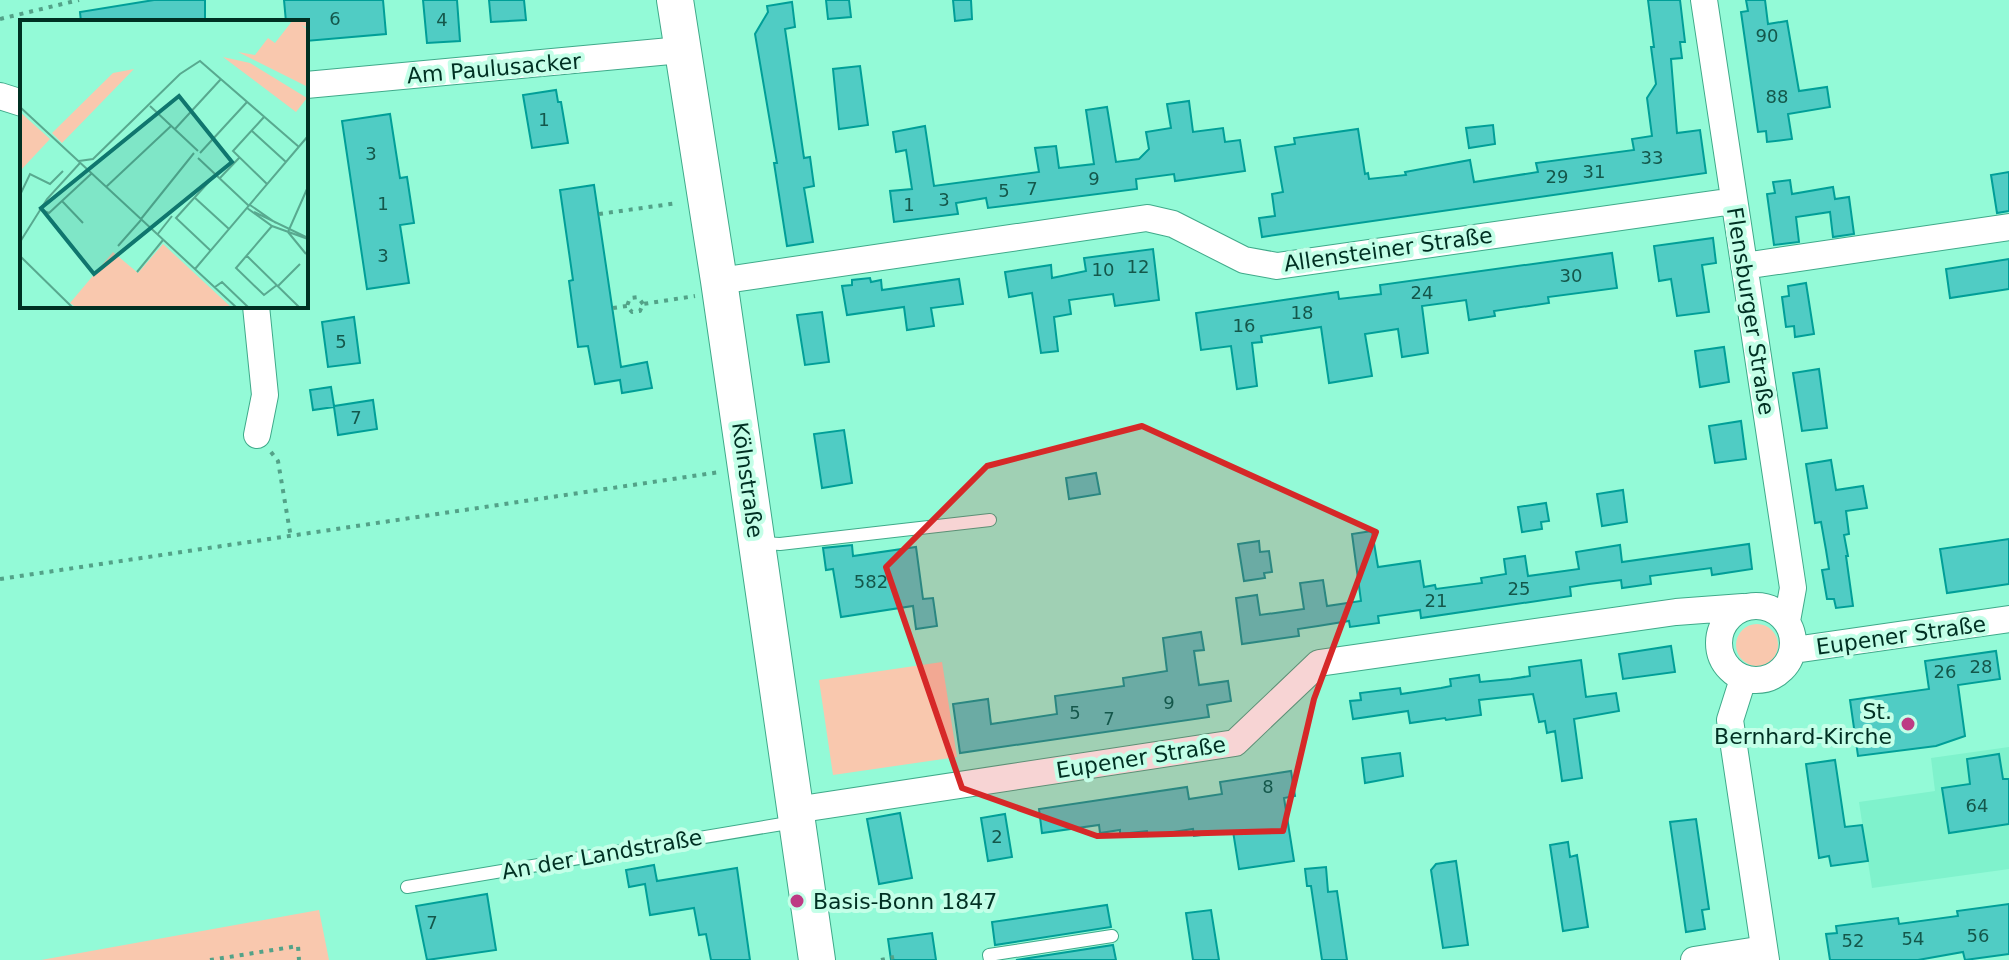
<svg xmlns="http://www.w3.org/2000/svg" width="2009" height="960" font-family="'DejaVu Sans',sans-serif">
<rect width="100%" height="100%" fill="#93fad7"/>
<path fill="#7ff2cc" d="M2009 747V869L1872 888 1859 802 1935 791 1931 758Z"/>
<path fill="#f9c8ae" d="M1736 645a21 21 0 1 1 42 0a21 21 0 1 1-42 0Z
M942 662 957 757 833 775 819 680Z
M319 910 329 960H41Z"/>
<path fill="#50ccc4" stroke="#009f98" stroke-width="2" d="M154 0H205V22H81L80 12Z
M284 0H383L386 34 306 41V22H286Z
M423 0H457L460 41 427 43Z
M489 0H524L526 20 491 22Z
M826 0H849L851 17 828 19Z
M953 0H971L972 19 955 21Z
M1648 0H1680L1685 42H1680L1682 58 1671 59 1677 133 1700 130 1706 173 1262 237 1259 218 1275 216 1272 194 1283 192 1275 147 1295 144 1294 138 1358 129 1365 174 1368 173 1369 179 1406 175 1405 172 1470 160 1474 182 1538 172 1536 163 1634 150 1632 139 1652 136 1647 98 1656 84 1651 47H1654Z
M1746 0H1765L1768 24 1787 21 1799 91 1827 87 1830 107 1788 114 1792 139 1767 142 1766 131 1758 132 1741 12 1748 11Z
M792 2 795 27 785 29 804 158 810 157 814 186 804 188 813 242 787 246 774 163H777L755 34 768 12 767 6Z
M860 66 868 125 839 129 833 69Z
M556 90 558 102H561L568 143 532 148 523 95Z
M1189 101 1193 132 1223 128 1225 142 1240 140 1245 171 1175 181 1174 174 1136 179 1137 189 988 208 986 198 956 203 958 214 894 222 890 191 912 189 906 150 896 152 893 132 925 126 934 186 1039 172 1035 148 1056 146 1059 168 1094 164 1086 110 1107 107 1116 162 1139 159 1149 149 1146 132 1171 128 1167 104Z
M390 114 400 178 407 177 414 223 400 225 409 283 367 289 342 121Z
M1493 125 1495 144 1469 148 1466 128Z
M2009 172V211L1997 213 1991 175Z
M1790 180 1792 194 1833 187 1835 199 1849 197 1854 234 1833 237 1830 212 1796 217 1799 242 1774 245 1767 194 1775 193 1773 182Z
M594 185 621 367 647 362 652 388 622 393 620 380 595 384 588 346 578 347 569 281 573 280 560 190Z
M1713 238 1716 263 1702 265 1709 312 1677 316 1671 279 1659 281 1654 246Z
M1153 249 1159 300 1115 306 1113 294 1069 300 1071 314 1054 317 1058 351 1041 353 1032 293 1009 297 1005 272 1051 265 1052 278 1086 271 1084 258Z
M1612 253 1617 288 1548 297 1549 303 1494 311 1495 316 1469 320 1466 300 1422 306 1428 353 1402 357 1398 329 1365 334 1372 376 1329 383 1321 327 1261 336 1262 342 1252 343 1257 386 1237 389 1231 346 1201 350 1196 313 1338 292 1339 299 1381 294 1380 285Z
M2009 259V289L1950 298 1946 269Z
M870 278 871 282 881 280 882 290 959 279 963 304 931 308 934 326 907 330 904 307 847 315 842 286 852 285V280Z
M1806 283 1814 334 1795 337 1794 326 1786 327 1782 297 1789 296 1788 286Z
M822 312 829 362 805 365 797 315Z
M354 317 360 363 328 367 322 322Z
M1724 347 1729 382 1700 387 1695 351Z
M1819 369 1827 428 1802 431 1793 373Z
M331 387 334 406 373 400 377 429 338 435 334 407 313 410 310 390Z
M1741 421 1746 459 1715 463 1709 426Z
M844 430 852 483 822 488 814 434Z
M1831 460 1836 490 1863 486 1867 508 1846 511 1849 534 1844 535 1848 556H1846L1853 606 1836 608 1834 599H1827L1822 570 1829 569 1826 550 1821 522 1815 523 1806 464Z
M1096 473 1100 494 1069 499 1066 478Z
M1623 490 1627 522 1602 526 1597 494Z
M1546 503 1549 521 1541 522 1542 529 1522 532 1518 507Z
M1372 531 1378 567 1420 561 1424 587 1435 585 1436 589 1482 583 1481 578 1506 574 1504 559 1525 556 1528 576 1579 569 1576 552 1620 545 1622 562 1749 544 1752 569 1712 575 1711 568 1650 576 1651 584 1622 588 1621 580 1589 584 1570 587 1571 596 1421 618 1420 610 1378 616 1379 623 1350 627 1349 621 1318 626 1298 629 1299 636 1242 644 1236 598 1257 595 1260 615 1304 609 1300 583 1323 580 1327 606 1361 601 1352 534Z
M2009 539V584L1947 593 1940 549Z
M1259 541 1260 552 1269 551 1272 572 1264 573 1265 578 1244 581 1238 544Z
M852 545 853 556 916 547 923 599 933 598 937 626 916 629 913 606 841 617 833 569 826 570 823 548Z
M1201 632 1204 650 1194 651 1199 685 1228 681 1231 701 1207 705 1209 717 960 753 953 704 988 699 991 724 1057 714 1055 696 1124 686 1123 678 1167 671 1163 638Z
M1671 646 1675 672 1623 679 1619 654Z
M1996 651 2000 679 1958 685 1965 736 1936 746 1858 756 1850 700 1929 689 1925 661Z
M1581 660 1586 697 1616 693 1619 711 1574 719 1582 778 1562 781 1555 731 1547 733 1545 721 1539 722 1533 694 1479 700 1481 715 1446 720 1445 718 1410 723 1408 711 1353 719 1350 701 1361 700 1360 693 1400 688 1401 694 1441 688 1451 686 1450 679 1479 675 1480 682 1511 679 1530 676 1529 667Z
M1400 753 1403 776 1365 783 1362 758Z
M1999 754 2003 779H2009V824L1949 833 1942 788 1970 784 1967 759Z
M1835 760 1845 827 1862 825 1868 861 1831 866 1829 856 1819 858 1806 764Z
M1291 771 1295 796 1284 798 1294 861 1239 869 1233 831 1194 836 1193 829 1148 836 1147 831 1120 834V830L1100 833 1099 825 1042 833 1039 809 1187 787 1189 799 1222 794 1220 782Z
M900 813 912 878 879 884 867 819Z
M1005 814 1012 857 988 861 981 818Z
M1696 819 1709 909 1702 910 1705 929 1686 932 1670 822Z
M1568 842 1570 857 1577 855 1588 927 1563 931 1550 845Z
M1456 861 1468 945 1443 948 1431 870 1436 864Z
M654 865 657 881 737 868 750 960H711L706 934 699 935 694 908 650 915 645 884 629 887 626 870Z
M1326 867 1328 892 1337 891 1347 960H1322L1311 886H1307L1305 869Z
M487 894 496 950 427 960 416 906Z
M2009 904V954L1965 960 1963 952 1918 960H1830L1826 934 1837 933 1836 926 1898 918 1899 924 1958 916 1957 911Z
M1107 905 1111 927 995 945 992 922Z
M1211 910 1219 960H1193L1186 913Z
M932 933 936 960H891L888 939Z
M1113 945 1116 960H1016Z"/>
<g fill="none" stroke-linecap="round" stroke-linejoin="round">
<g stroke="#3faa8a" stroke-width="14">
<path id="lane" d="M760 543 780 544 990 520
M407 887 794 822
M990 960 989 955 1112 936"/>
</g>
<g stroke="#3faa8a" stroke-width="28">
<path id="street" d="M1704 0 1793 588 1787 621
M306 85 681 50
M0 96 22 103
M1744 266 2009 227
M719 281 1147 218 1173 224 1244 260 1277 266 1734 201
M256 306 265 395 257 435
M1719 643a37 37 0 1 1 74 0a37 37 0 1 1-74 0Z
M1794 650 2009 619
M1743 679 1730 720 1766 960
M795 810 1235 743 1319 663 1676 612 1743 607
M1694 960 1764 949"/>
</g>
<g stroke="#3faa8a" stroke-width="38">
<path id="secondary" d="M675 0 719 281 817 960"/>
</g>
<path stroke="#53a288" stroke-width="4" stroke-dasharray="4 6" stroke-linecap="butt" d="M0 19 79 0
M599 214 678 203
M643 304 638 297 630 298 627 306 632 312 640 311 643 304 695 296
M613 308 627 306
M271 452 278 461 291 538
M0 579 720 472
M210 960 298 946 299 960
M881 960 894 957"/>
<use href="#lane" stroke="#fff" stroke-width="12"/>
<use href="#street" stroke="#fff" stroke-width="26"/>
<use href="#secondary" stroke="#fff" stroke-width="36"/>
</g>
<path fill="#d62828" fill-opacity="0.2" stroke="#d62828" stroke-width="6" stroke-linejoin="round" d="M1142 426 1376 532 1314 699 1283 831 1097 836 962 788 886 567 987 466Z"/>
<g fill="#bd3b84" stroke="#c4ffe8" stroke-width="3">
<circle cx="1908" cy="724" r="8"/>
<circle cx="797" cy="901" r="8"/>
</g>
<g text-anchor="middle" stroke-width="8" stroke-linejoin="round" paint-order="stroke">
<g font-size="18" fill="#14574b">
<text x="335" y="25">6</text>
<text x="442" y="26">4</text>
<text x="1767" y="42">90</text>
<text x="1777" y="103">88</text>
<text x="544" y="126">1</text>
<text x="371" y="160">3</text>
<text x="1652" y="164">33</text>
<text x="1594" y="178">31</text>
<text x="1557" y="183">29</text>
<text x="1094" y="185">9</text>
<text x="1032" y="195">7</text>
<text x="1004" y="197">5</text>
<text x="944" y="206">3</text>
<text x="383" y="210">1</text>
<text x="909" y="211">1</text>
<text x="383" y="262">3</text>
<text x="1138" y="273">12</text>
<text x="1103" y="276">10</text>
<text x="1571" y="282">30</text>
<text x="1422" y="299">24</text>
<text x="1302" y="319">18</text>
<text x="1244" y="332">16</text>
<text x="341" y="348">5</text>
<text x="356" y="424">7</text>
<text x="871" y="588">582</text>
<text x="1519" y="595">25</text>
<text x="1436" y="607">21</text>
<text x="1981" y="673">28</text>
<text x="1945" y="678">26</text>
<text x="1169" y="709">9</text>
<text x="1075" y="719">5</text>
<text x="1109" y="725">7</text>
<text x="1268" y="793">8</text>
<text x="1977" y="812">64</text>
<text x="997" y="843">2</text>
<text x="432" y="929">7</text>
<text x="1978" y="942">56</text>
<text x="1913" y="945">54</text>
<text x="1853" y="947">52</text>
</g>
<g font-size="22" fill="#003023" stroke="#c4ffe8">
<text transform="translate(494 68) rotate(-5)" y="8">Am Paulusacker</text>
<text transform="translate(1388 249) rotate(-8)" y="8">Allensteiner Straße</text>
<text transform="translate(1751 311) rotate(81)" y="8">Flensburger Straße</text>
<text transform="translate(748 480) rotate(82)" y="8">Kölnstraße</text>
<text transform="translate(1901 635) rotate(-8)" y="8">Eupener Straße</text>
<text transform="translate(1141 757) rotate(-9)" y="8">Eupener Straße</text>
<text transform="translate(602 854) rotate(-10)" y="8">An der Landstraße</text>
</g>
<g font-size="22" fill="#003023" stroke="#c4ffe8" text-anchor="end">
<text x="1892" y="719">St.<tspan x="1892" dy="25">Bernhard-Kirche</tspan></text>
<text x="813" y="909" text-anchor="start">Basis-Bonn 1847</text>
</g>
</g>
<g transform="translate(20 20)">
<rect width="288" height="288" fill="#93fad7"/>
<path d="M273 0H288V8L281 5 288 10V67L218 32 235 35 248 18 255 23ZM203 37 230 43 287 78 276 92ZM114 49 42 123 32 113 93 53ZM0 92 30 119 0 151ZM143 224 212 288H57L50 283 93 232 118 253Z" fill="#f9c8ae"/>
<path fill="none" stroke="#58a98f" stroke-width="2" d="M130 86 178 131M0 87 217 288M244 97 213 131 247 164M155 109 201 59M232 111 266 142M180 133 227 82M178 138 229 186M59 141 73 139 160 54 180 41 279 127M199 159 219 138M86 167 151 106M0 175 10 154 30 164 43 151M174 177 209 209M42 181 63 203M230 185 256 203M227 188 252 206 288 219M19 189 29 193 71 154M234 192 288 218M121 199 174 133M252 206 216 248 244 275 257 265M268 212 287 169M268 212 286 234M137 215 152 196M0 222 27 179 60 143M98 226 121 200M191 231 156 198 195 155M0 236 53 288M227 236 280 288M175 249 288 116M117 252 143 220M258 266 280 244M195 267 202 262 229 288"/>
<path fill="#0f766e" fill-opacity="0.15" stroke="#0f766e" stroke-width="4" d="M159 76 212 142 74 254 21 188Z"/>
<rect width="288" height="288" fill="none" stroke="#003023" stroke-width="4"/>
</g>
</svg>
